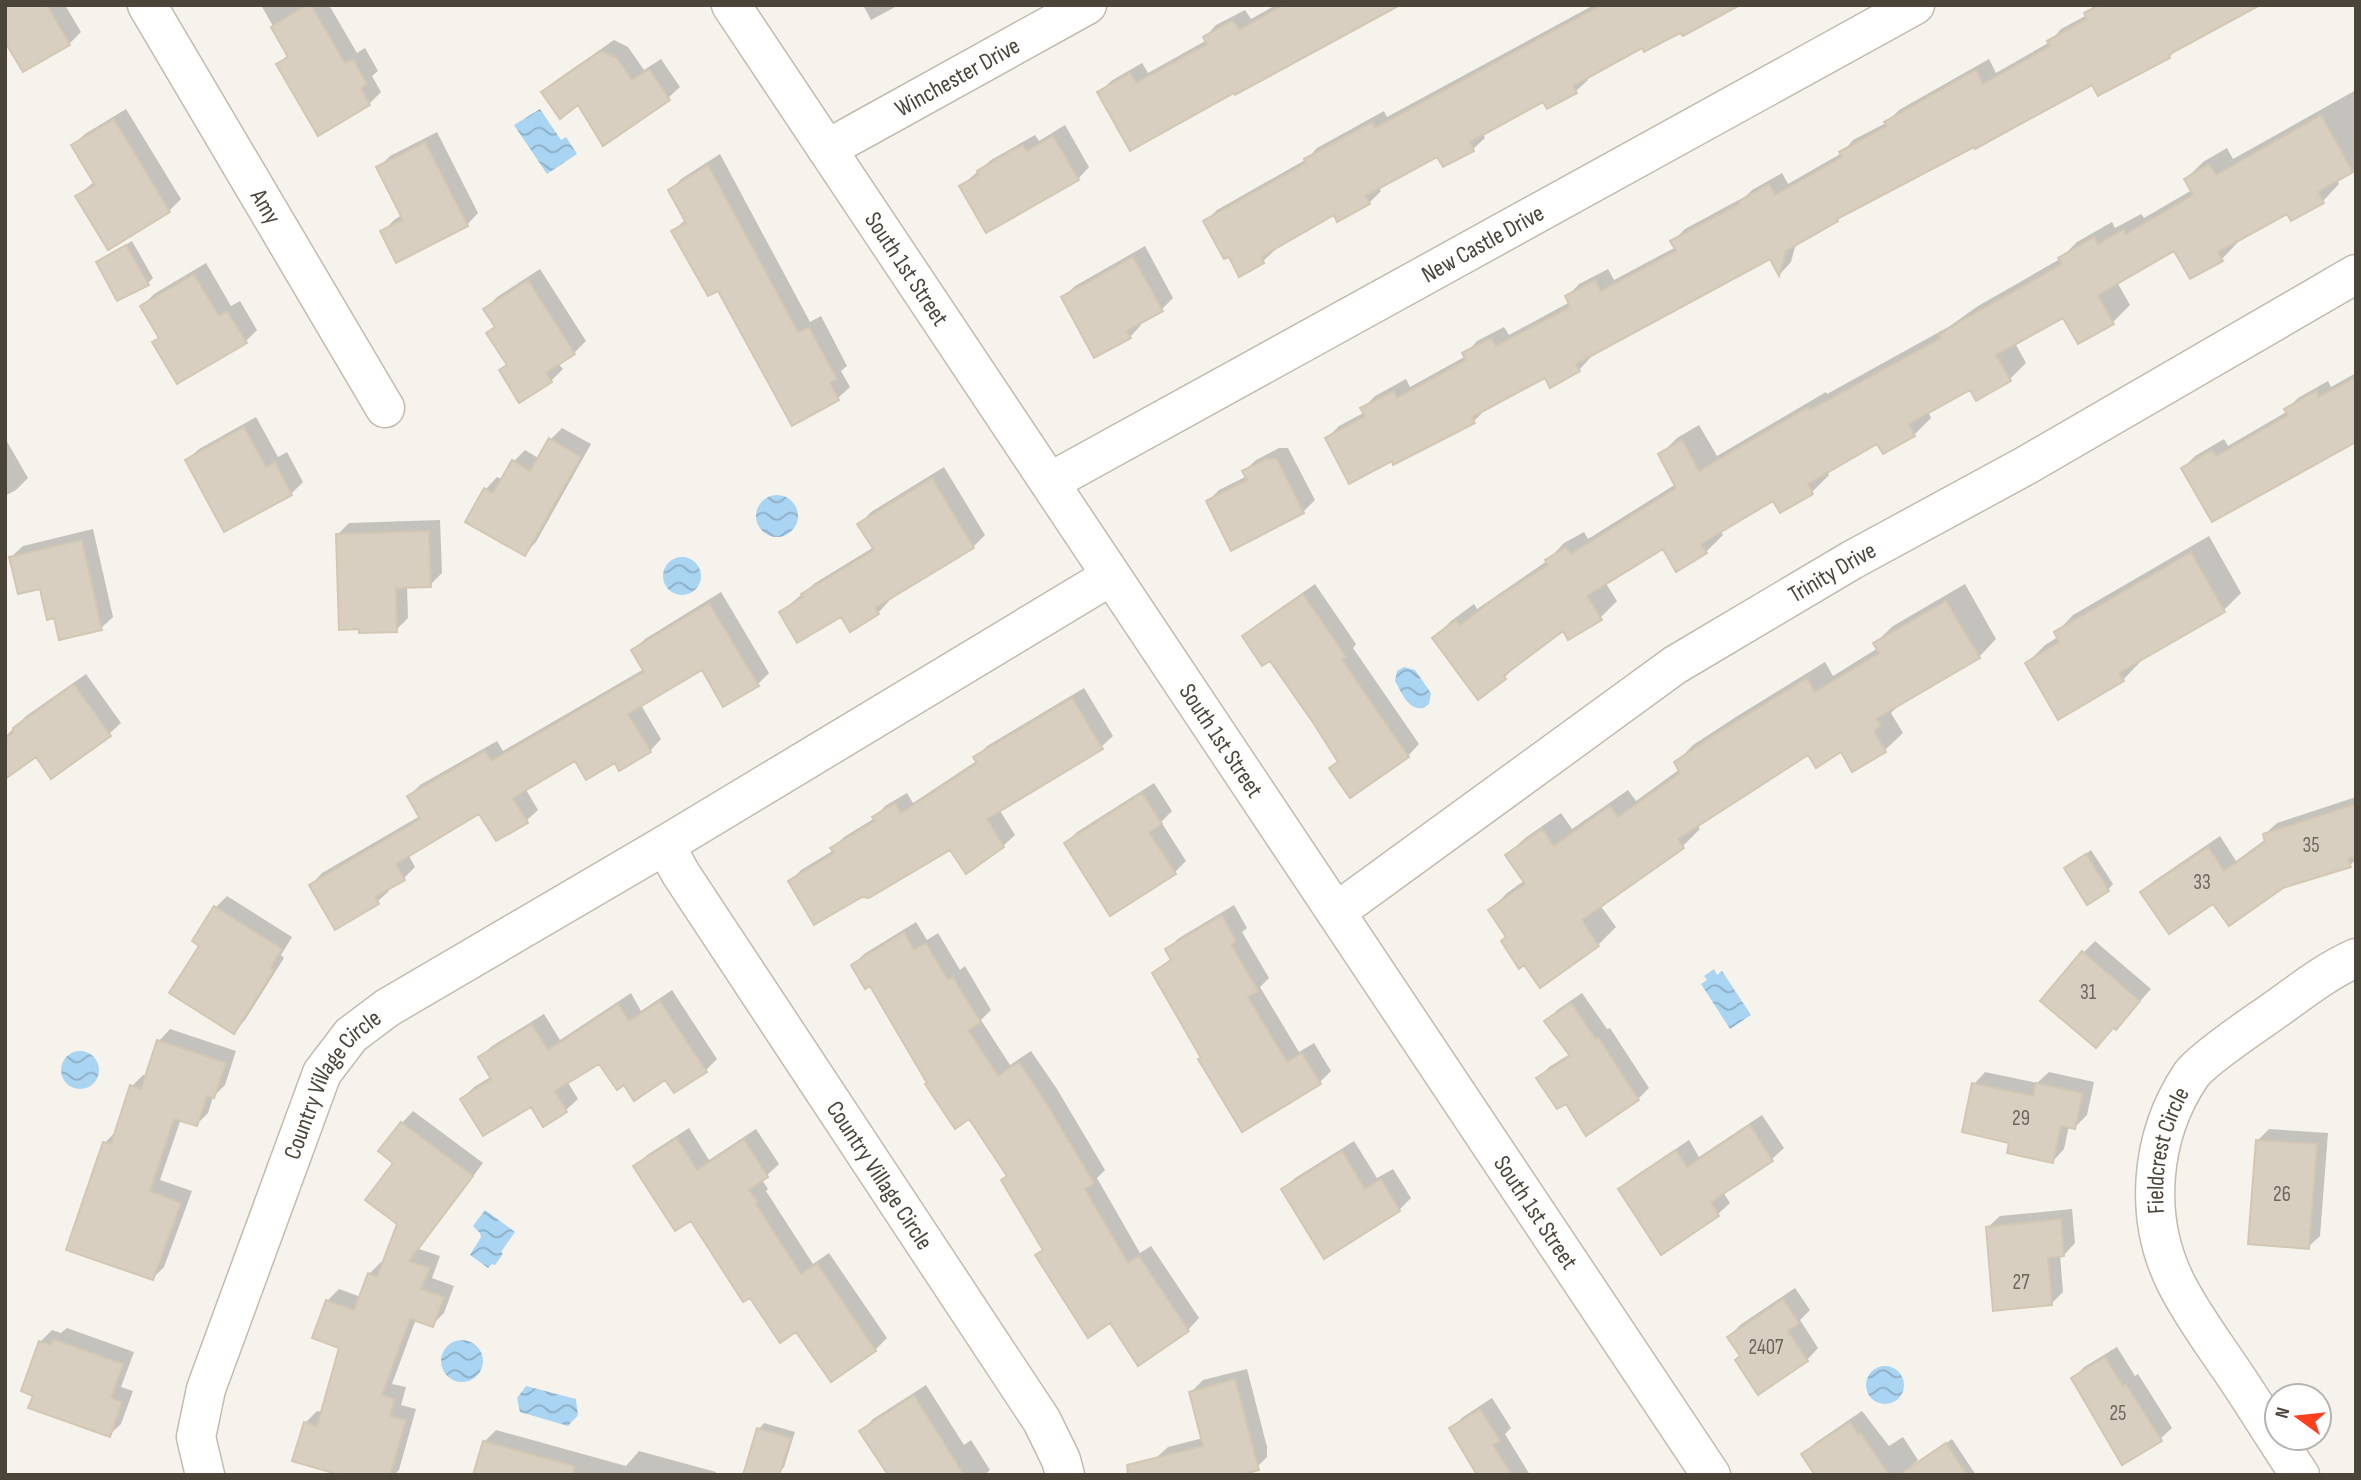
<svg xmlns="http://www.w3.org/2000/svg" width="2361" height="1480" font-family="'Sofia Sans Condensed',sans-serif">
<defs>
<pattern id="water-waves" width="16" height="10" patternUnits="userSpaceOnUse" patternTransform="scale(1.75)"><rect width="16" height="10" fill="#a9d4f2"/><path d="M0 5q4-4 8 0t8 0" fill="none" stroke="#8caec5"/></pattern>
</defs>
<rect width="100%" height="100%" fill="#f6f3ec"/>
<path fill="url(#water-waves)" d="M540 109 561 140 566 137 577 154 547 174 514 125Z
M756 516a21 21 0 1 1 42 0a21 21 0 1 1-42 0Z
M663 576a19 19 0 1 1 38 0a19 19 0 1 1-38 0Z
M1404 667 1415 670 1431 693 1429 704 1424 708C1408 711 1402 693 1395 681L1397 671Z
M1714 969 1717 975 1722 971 1751 1015 1730 1029 1701 984 1707 980 1704 976Z
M61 1070a19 19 0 1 1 38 0a19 19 0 1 1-38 0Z
M485 1210 515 1232 501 1252 503 1254 495 1265 492 1264 488 1268 470 1255 481 1237 480 1233 473 1226Z
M441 1361a21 21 0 1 1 42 0a21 21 0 1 1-42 0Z
M1866 1385a19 19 0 1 1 38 0a19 19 0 1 1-38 0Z
M526 1386 576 1399C578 1421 581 1411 568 1426L520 1412 517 1398Z"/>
<path fill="#0003" d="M5 5H65L81 32 69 44Z
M261 5H329L357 53 365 48 378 71 372 76 381 92 369 104 278 64 289 54Z
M863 5H899L871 20Z
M1276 5H1396L1339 38 1099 93 1111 81 1142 63 1148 73 1207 40 1205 37 1216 25 1245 10 1251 19Z
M1594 5 1597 10 1681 30 1643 46 1586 77 1588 80 1576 91 1547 107 1544 100 1483 133 1485 138 1473 149 1444 165 1438 154 1378 187 1381 191 1369 203 1335 213 1274 248 1275 250 1263 261 1240 274 1229 255 1205 222 1217 210 1307 159 1317 148 1384 111 1387 117Z
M2094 5H2256L2180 47 2169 57 2093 82 1843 214 1837 220 1796 243 1791 262 1780 274 1770 256 1590 354 1591 357 1579 370 1546 375 1486 409 1474 421 1394 463 1393 459 1327 438 1339 426 1365 412 1363 408 1375 396 1406 379 1410 387 1466 356 1465 354 1477 341 1504 327 1509 335 1570 302 1567 297 1579 284 1608 269 1614 280 1676 247 1673 241 1685 229 1746 196 1752 190 1782 173 1788 184 1842 153 1853 140 1886 123 1899 110 1989 59 1996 73 2050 42 2061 29 2087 15Z
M614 40 628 47 644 70 661 59 680 87 668 98 579 103 543 92 555 81Z
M2356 90V169L2337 180 2339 184 2323 201 2287 211 2237 239 2238 242 2222 259 2175 248 2117 282 2130 305 2113 322 2064 315 2015 343 2026 363 2009 380 1970 387 1928 411 1931 418 1914 435 1878 442 1827 471 1829 475 1812 492 1781 510 1774 498 1720 530 1723 535 1706 552 1663 546 1605 582 1617 601 1600 618 1563 629 1522 660 1504 678 1434 638 1451 621 1474 604 1477 609 1547 561 1564 543 1584 532 1588 539 1676 484 1660 455 1677 438 1699 425 1717 456 1826 392 1827 394 1950 326 1978 306 2060 259 2077 242 2112 222 2115 228 2141 214 2144 218 2192 190 2186 179 2203 162 2227 148 2233 159Z
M126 109 181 199 169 211 77 196 95 181 73 145 85 134Z
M1065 125 1089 167 1078 179 961 186 991 160 1035 135 1039 141Z
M437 132 478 213 467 225 382 232 394 220 402 215 378 168 390 156Z
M720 154 810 322 821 316 847 366 841 371 850 387 838 398 719 288 673 231 686 219 670 191 681 179Z
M132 241 153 278 148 283 98 262Z
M1145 246 1173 298 1162 309 1139 322 1141 325 1130 337 1063 297 1075 286Z
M206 263 231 306 240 301 257 330 246 341 154 342 160 336 142 306 154 294Z
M540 269 586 341 574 353 558 363 563 369 551 381 501 370 508 364 488 333 496 326 485 309 497 297Z
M2356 373V439L2183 468 2195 456 2224 439 2228 446 2288 411 2287 409 2298 398 2328 381 2331 387Z
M256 417 278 457 287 452 303 482 291 494 187 460 199 449Z
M562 428 591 444 536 542 524 554 467 521 486 489 497 477 503 480 513 462 525 450 540 459 551 439Z
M5 438 28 478 16 490 5 496Z
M1279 448H1288L1315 500 1303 512 1232 548 1208 501 1219 490 1247 476 1244 471 1256 460Z
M944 467 985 535 973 547 887 599 889 601 878 613 841 614 781 612 815 583 874 547 860 524 871 512Z
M440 520 442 573 430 585 407 586 408 618 396 630 337 535 349 523Z
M93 529 113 617 101 628 55 616 41 587 11 557 23 546Z
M2209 536 2241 593 2223 611 2138 659 2140 662 2123 680 2027 663 2045 645 2058 637 2056 633 2073 615Z
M1315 584 1356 644 1353 648 1419 744 1408 756 1332 768 1339 760 1271 658 1244 637 1256 625Z
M1965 584 1996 639 1979 657 1896 705 1897 707 1891 713 1903 733 1885 750 1853 770 1841 750 1809 753 1697 825 1700 829 1683 846 1600 905 1616 927 1598 945 1541 985 1490 910 1507 893 1525 880 1507 855 1525 838 1561 813 1572 829 1628 790 1636 801 1680 769 1676 763 1693 745 1739 715 1825 662 1833 676 1878 648 1875 643 1893 626Z
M721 592 769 673 758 684 702 668 641 705 661 739 650 751 615 761 576 758 525 788 538 810 526 821 480 812 408 854 415 867 404 878 387 888 389 891 377 902 311 885 322 873 420 816 409 796 420 785 497 741 503 751 644 669 633 650 645 639Z
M86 674 121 723 109 734 5 765V737L26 716Z
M1084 688 1113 736 1101 747 999 809 1015 835 1003 846 950 848 790 881 801 870 834 850 833 848 844 837 875 818 885 806 907 793 913 803 978 760 976 757 987 746Z
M1154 783 1172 811 1161 822 1186 861 1175 872 1066 843 1077 832Z
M2356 797V860L2350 865 2213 901 2142 893 2154 881 2220 836 2236 861 2266 839 2265 834 2277 823Z
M2091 850 2113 884 2108 890 2066 868Z
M227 896 292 937 281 955 284 958 245 1020 233 1032 202 945 216 907Z
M1234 905 1247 928 1242 932 1269 978 1260 987 1299 1052 1314 1043 1331 1071 1319 1083 1203 1057 1154 973 1172 958 1167 949 1179 938Z
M916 922 927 940 938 933 960 970 965 966 991 1010 981 1020 1010 1065 1031 1051 1057 1089 1105 1170 1097 1178 1140 1253 1151 1246 1199 1318 1188 1330 1110 1320 1037 1255 1044 1248 1003 1180 1008 1175 970 1117 929 1083 870 983 853 965 864 954Z
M2095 941 2151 989 2116 1028 2083 953Z
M672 990 717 1059 706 1070 624 1082 600 1061 567 1081 578 1099 566 1110 543 1124 531 1104 462 1099 474 1087 492 1076 480 1057 492 1046 544 1014 560 1040 631 993 641 1011Z
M1582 993 1607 1029 1610 1028 1649 1088 1638 1099 1539 1078 1549 1067 1570 1054 1547 1021 1557 1010Z
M170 1029 236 1051 225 1085 213 1097 208 1113 197 1124 181 1119 160 1180 192 1191 164 1267 153 1278 105 1143 117 1130 132 1086 143 1075 147 1076 159 1041Z
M1985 1072 2037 1083 2049 1072 2094 1082 2087 1115 2075 1127 2069 1126 2064 1149 2053 1161 2012 1141 1974 1084Z
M413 1111 483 1163 419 1249 440 1256 432 1278 454 1286 444 1313 432 1325 416 1319 392 1384 406 1387 401 1405 416 1409 399 1470 394 1475H347L294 1460 306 1422 317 1411 323 1412 341 1347 327 1301 339 1289 361 1297 369 1274 381 1262 384 1263 399 1223 396 1162 402 1123Z
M1762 1115 1784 1148 1772 1159 1723 1192 1730 1203 1718 1214 1661 1252 1620 1190 1632 1178 1689 1140 1699 1157Z
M689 1128 709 1160 756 1129 779 1164 762 1180 768 1189 766 1191 813 1264 829 1253 887 1338 875 1350 750 1296 691 1219 636 1167 647 1155Z
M2269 1129 2328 1133 2320 1236 2308 1247 2258 1140Z
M1354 1141 1377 1178 1393 1169 1411 1198 1399 1210 1283 1189 1295 1178Z
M2072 1209 2075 1243 2064 1255H2060L2063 1292 2051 1304 1988 1227 2000 1216Z
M1795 1288 1810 1310 1800 1320 1818 1348 1807 1360 1741 1356 1729 1337 1740 1325Z
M67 1328 134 1352 121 1387 133 1391 121 1424 109 1435 40 1342 52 1330 61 1333Z
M2117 1347 2135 1376 2138 1374 2172 1428 2160 1439 2073 1379 2084 1367Z
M1247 1369 1267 1447V1457L1255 1469 1156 1458 1168 1447 1203 1438 1191 1392 1203 1380Z
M926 1385 964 1445 971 1440 990 1470 985 1475H890L862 1431 873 1419Z
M1492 1398 1511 1428 1505 1434 1530 1475H1481L1451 1428 1463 1417Z
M1862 1411 1889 1446 1903 1437 1918 1460 1901 1475H1816L1803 1455 1815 1443Z
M764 1423 795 1432 784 1467 779 1472 759 1429Z
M496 1430 626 1466 639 1451 716 1472 715 1475H475L484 1442Z
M1952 1439 1976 1475H1932L1922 1461Z"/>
<path fill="#d8cfc1" stroke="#d3c7b4" stroke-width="2" d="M5 5H47L70 45 23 72 5 42Z
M307 5H311L345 63 353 59 367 84 361 88 370 105 318 136 276 64 288 57 271 27Z
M1283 5H1400L1235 95 1234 93 1130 151 1097 92 1130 73 1136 83 1207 44 1203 37 1233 20 1239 30Z
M1601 5H1740L1683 36 1680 33 1644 52 1642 48 1573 86 1577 93 1547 109 1543 102 1470 142 1474 151 1443 167 1437 157 1365 196 1370 204 1337 222 1334 215 1261 257 1264 263 1239 277 1229 257 1224 259 1203 221 1306 163 1304 159 1372 122 1375 128Z
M2099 5H2260L2168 55 2170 58 2098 96 2092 85 1975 149 1974 147 1837 219 1838 221 1786 251 1779 276 1770 259 1576 364 1580 371 1550 388 1545 378 1472 417 1475 423 1393 465 1392 461 1349 484 1325 438 1365 416 1360 408 1394 391 1397 398 1466 360 1462 353 1491 338 1496 346 1570 307 1565 296 1595 280 1601 291 1676 251 1670 241 1739 204 1738 202 1769 184 1775 195 1842 157 1839 152 1887 126 1884 122 1976 70 1983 84 2050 46 2047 41 2087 19 2084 13Z
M601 51 617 58 632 80 649 69 670 100 603 146 578 105 560 119 541 92Z
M2321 115 2353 172 2318 192 2324 203 2291 221 2287 214 2218 252 2223 261 2190 279 2174 251 2098 295 2114 324 2078 344 2063 318 1996 355 2011 381 1976 401 1970 390 1909 424 1915 436 1883 454 1877 444 1808 484 1813 494 1780 513 1773 501 1701 544 1707 553 1676 572 1663 549 1587 596 1602 620 1568 640 1563 631 1503 676 1506 679 1478 700 1432 638 1456 620 1460 625 1494 599 1548 565 1545 560 1566 547 1571 554 1676 488 1658 454 1682 440 1699 471 1808 407 1810 410 1941 338 1939 335 1959 322 2062 264 2058 258 2094 237 2098 244 2124 229 2126 234 2193 195 2184 179 2209 164 2216 175Z
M114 119 170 212 108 250 75 196 95 185 71 145Z
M1053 136 1079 180 986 233 959 186 979 175 977 171 1009 152 1023 145 1027 151Z
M425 142 468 226 396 263 380 231 403 220 376 167Z
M708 165 798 332 809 327 837 379 830 383 839 400 792 426 718 291 708 296 671 231 686 223 668 190Z
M126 245 149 285 117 301 96 262Z
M1133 257 1163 311 1127 331 1131 338 1094 358 1061 297Z
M194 274 219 316 227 311 247 343 177 384 152 342 159 338 140 306Z
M528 280 575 354 546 373 552 382 519 403 499 370 507 365 486 333 495 327 483 309Z
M2356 377V442L2212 522 2181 468 2212 450 2216 456 2288 415 2284 409 2316 391 2319 397Z
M244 427 266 467 275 462 292 495 224 532 185 460Z
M549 438 581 457 525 556 465 522 484 488 493 493 512 460 530 471Z
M1266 459H1277L1304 513 1231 551 1206 501 1247 480 1242 471Z
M932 478 974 548 875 608 879 614 850 632 841 617 797 643 779 612 803 597 801 594 874 550 857 524Z
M429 531 431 587 396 588 397 632 359 633V629L339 630 336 534Z
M82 540 102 630 59 640 54 618 47 620 40 589 18 594 9 557Z
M2191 552 2225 612 2119 673 2124 681 2058 720 2025 663 2059 642 2054 632Z
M1303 594 1346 657 1342 660 1409 757 1350 798 1329 768 1338 762 1314 724 1270 661 1262 666 1242 636Z
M1946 601 1980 658 1876 719 1881 726 1874 731 1886 752 1852 772 1841 752 1816 768 1808 755 1678 839 1684 848 1582 920 1599 946 1540 988 1524 965 1519 969 1501 941 1506 937 1488 910 1525 884 1505 855 1542 829 1554 846 1610 806 1618 817 1680 773 1674 762 1719 732 1807 678 1815 692 1879 653 1873 643Z
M709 603 759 686 723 707 702 670 628 714 651 752 619 771 615 763 586 780 575 761 513 798 528 823 496 841 479 814 396 864 405 880 375 897 379 904 335 930 309 885 420 819 407 796 485 751 491 761 644 672 631 650Z
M74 684 111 736 51 779 36 757 5 779V738L13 733V728Z
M1072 698 1103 749 987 819 1004 847 966 874 950 850 869 898 862 897 814 925 788 881 834 853 830 848 875 821 872 817 895 803 901 813 977 763 973 757Z
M1142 793 1162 824 1149 832 1176 874 1110 916 1064 843Z
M2356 804V856L2348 859 2351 867 2283 888 2229 926 2213 904 2169 934 2140 892 2208 847 2224 871 2265 842 2263 834Z
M2086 854 2109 891 2087 905 2064 868Z
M214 906 282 949 270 968 274 970 234 1034 169 993 199 946 192 941Z
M1222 915 1236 941 1231 944 1258 991 1248 997 1287 1062 1302 1053 1321 1084 1242 1132 1198 1059 1201 1058 1152 973 1171 960 1165 949Z
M904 932 914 950 926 943 948 980 953 977 981 1023 968 1030 998 1076 1019 1062 1045 1101 1094 1183 1085 1189 1128 1263 1139 1256 1189 1331 1138 1366 1110 1323 1088 1338 1035 1255 1043 1250 1001 1180 1007 1176 969 1119 955 1129 925 1084 927 1083 870 986 865 989 851 965Z
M2082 951 2140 1001 2116 1030 2113 1028 2096 1048 2040 1001Z
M660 1001 707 1072 674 1093 665 1080 634 1101 624 1085 617 1090 599 1064 555 1091 567 1112 543 1127 531 1107 483 1136 460 1099 491 1079 478 1057 532 1024 548 1050 618 1004 629 1021Z
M1571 1003 1596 1039 1598 1037 1639 1100 1586 1136 1566 1104 1557 1109 1536 1078 1570 1056 1544 1021Z
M157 1040 226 1063 214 1098 207 1096 197 1126 174 1119 150 1191 181 1203 153 1280 66 1250 103 1142 111 1144 130 1085 141 1089Z
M1972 1083 2033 1096 2036 1083 2083 1093 2075 1129 2061 1126 2053 1163 2007 1153 2009 1143 1962 1132Z
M401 1122 473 1176 409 1261 430 1268 421 1289 444 1297 433 1327 410 1319 382 1395 395 1399 390 1416 406 1420 390 1475H340L292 1461 304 1422 317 1426 339 1348 312 1338 326 1300 354 1310 368 1273 377 1277 397 1224 365 1200 393 1163 378 1151Z
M1750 1125 1773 1161 1711 1202 1719 1216 1661 1255 1618 1189 1676 1150 1687 1167Z
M677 1138 697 1170 744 1139 768 1177 749 1190 758 1202 756 1204 801 1274 817 1263 876 1351 831 1382 796 1332 780 1343 750 1298 743 1302 691 1221 675 1231 633 1166Z
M2256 1140 2317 1144 2309 1249 2248 1244Z
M1342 1151 1365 1189 1381 1179 1400 1211 1324 1259 1281 1189Z
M2061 1219 2064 1256 2048 1258 2052 1305 1993 1311 1986 1227Z
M1783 1299 1799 1323 1788 1331 1808 1361 1758 1395 1735 1360 1740 1356 1727 1337Z
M53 1339 123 1364 111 1398 122 1402 110 1437 28 1408 33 1396 21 1391 39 1341 51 1345Z
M2105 1357 2123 1386 2126 1384 2162 1441 2122 1465 2071 1378Z
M1235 1379 1259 1470 1241 1475H1128L1127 1465 1203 1446 1189 1392Z
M914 1395 964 1475H888L859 1431Z
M1480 1409 1500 1441 1493 1445 1512 1475H1477L1449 1428Z
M1850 1422 1859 1435 1861 1433 1889 1475H1815L1801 1454Z
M757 1428 791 1438 779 1475H743Z
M483 1441 574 1466 573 1475H473Z
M1946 1443 1967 1475H1899Z"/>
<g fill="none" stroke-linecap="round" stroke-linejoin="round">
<g stroke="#c2bbae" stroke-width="41">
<g id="street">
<path id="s1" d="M147 5 385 408"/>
<path id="s2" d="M731 5 1711 1475"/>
<path id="s3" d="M827 149 1087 5"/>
<path id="s4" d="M1050 482 1915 5"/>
<path id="s5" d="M665 845 681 874 1042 1421 1061 1460 1065 1475"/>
<path id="s6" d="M1336 912 1675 665 1852 560 2025 466 2356 274"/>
<path id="s7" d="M205 1475 196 1437 206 1389 322 1073 351 1035 387 1008 665 845 1111 576"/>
<path id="s8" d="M2300 1475C2276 1440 2254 1403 2230 1368 2211 1340 2191 1313 2176 1283 2143 1217 2150 1136 2191 1075 2201 1061 2246 1030 2262 1019 2293 998 2322 973 2356 958"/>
</g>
</g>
<use href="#street" stroke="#fff" stroke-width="38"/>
</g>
<g text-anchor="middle" stroke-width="5" stroke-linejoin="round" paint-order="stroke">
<g font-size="21" fill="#6e675b">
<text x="2311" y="852">35</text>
<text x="2202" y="889">33</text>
<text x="2088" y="999">31</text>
<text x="2021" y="1125">29</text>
<text x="2282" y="1201">26</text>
<text x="2021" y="1289">27</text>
<text x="1766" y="1354">2407</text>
<text x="2118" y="1420">25</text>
</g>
<g font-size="24" fill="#4b4439" stroke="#fff">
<text dy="8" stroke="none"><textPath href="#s3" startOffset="149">Winchester Drive</textPath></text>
<text dy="8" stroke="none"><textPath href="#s1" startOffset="234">Amy</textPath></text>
<text dy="8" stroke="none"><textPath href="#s4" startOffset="494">New Castle Drive</textPath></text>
<text dy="8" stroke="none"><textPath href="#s2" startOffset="317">South 1st Street</textPath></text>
<text dy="8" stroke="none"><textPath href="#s6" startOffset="602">Trinity Drive</textPath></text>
<text dy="8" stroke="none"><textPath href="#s2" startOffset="884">South 1st Street</textPath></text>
<text dy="8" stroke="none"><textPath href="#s7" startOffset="420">Country Village Circle</textPath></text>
<text dy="8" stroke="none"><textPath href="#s8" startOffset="366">Fieldcrest Circle</textPath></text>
<text dy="8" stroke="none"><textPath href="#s5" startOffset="394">Country Village Circle</textPath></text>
<text dy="8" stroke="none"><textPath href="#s2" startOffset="1451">South 1st Street</textPath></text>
</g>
</g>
<rect width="2361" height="1480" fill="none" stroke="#4b4439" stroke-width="14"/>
<g transform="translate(2298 1417) rotate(285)"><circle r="33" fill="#ffffff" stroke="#b7b4b0" stroke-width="2"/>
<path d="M0-5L12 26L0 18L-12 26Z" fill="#fc3f1d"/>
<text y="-10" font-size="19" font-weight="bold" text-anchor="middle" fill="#4b4439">N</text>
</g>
</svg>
